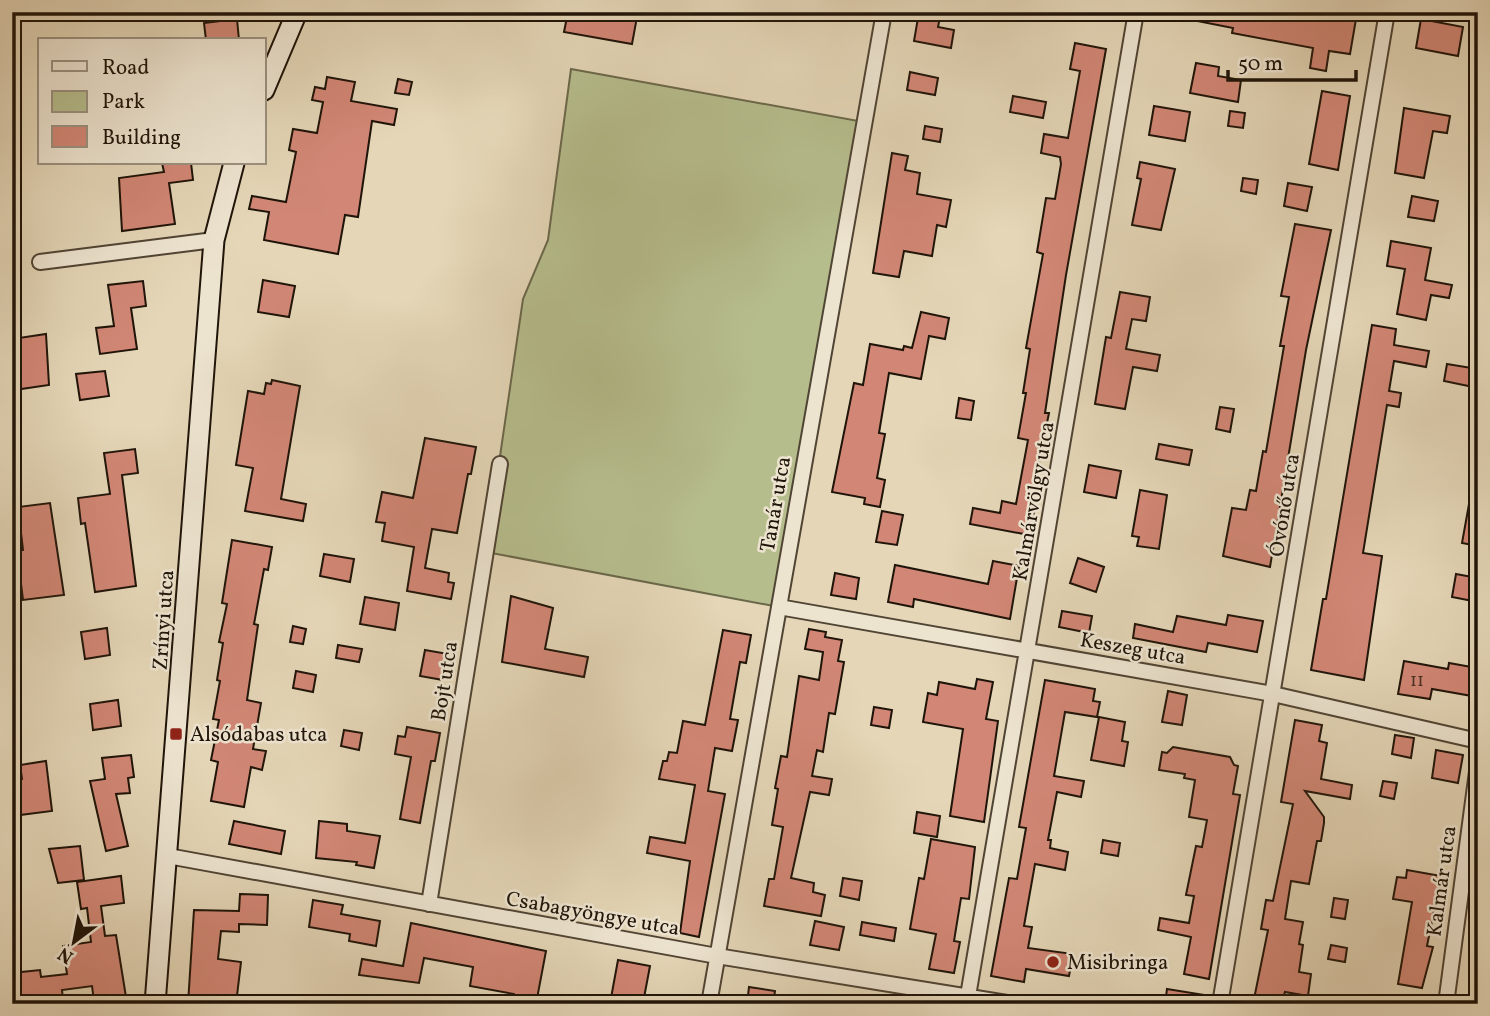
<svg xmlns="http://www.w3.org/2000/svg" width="1490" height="1016" font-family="Vollkorn,serif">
<rect width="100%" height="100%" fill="#e4d6b7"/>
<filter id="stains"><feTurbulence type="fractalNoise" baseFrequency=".00286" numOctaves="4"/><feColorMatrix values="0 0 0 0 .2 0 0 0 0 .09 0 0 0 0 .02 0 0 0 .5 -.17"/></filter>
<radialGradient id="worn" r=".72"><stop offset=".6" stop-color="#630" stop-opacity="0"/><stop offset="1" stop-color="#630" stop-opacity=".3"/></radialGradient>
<path fill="#b6bd8d" stroke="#6a684b" stroke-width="2" d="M571 69 864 122 779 607 486 552 523 299 548 240Z"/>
<path fill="#d28776" stroke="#1f1409" stroke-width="2" d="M568 12H633L632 17H637L632 44 564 32Z
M919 12H941L938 27 954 30 951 48 914 41Z
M1188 12H1313L1356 19 1350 54 1329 51 1326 71 1310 68 1313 48 1232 33 1233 28 1187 19Z
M237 19 239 40H206L204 23Z
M1421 19 1463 27 1458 56 1416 48Z
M1075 43 1106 49 1066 275 1045 413H1049L1030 507H1035L1029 535 970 524 973 508 1000 513 1002 501 1016 504 1028 440 1018 438 1026 393H1023L1030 349 1026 348 1043 254 1037 252 1046 198 1055 199 1061 164 1060 157 1041 153 1044 134 1068 138 1080 71 1070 69Z
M1196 63 1219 67 1218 76 1241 80 1238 102 1190 93Z
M910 72 938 78 935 95 907 90Z
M327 77 355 82 351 101 397 109 394 125 372 121 358 217 345 215 338 254 264 240 269 212 249 209 252 196 286 202 296 152 289 150 293 129 317 133 323 102 312 100 315 87 325 89Z
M398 79 412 82 409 95 395 93Z
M1322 91 1350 96 1338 170 1309 164Z
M1013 96 1046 102 1043 118 1010 112Z
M1154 106 1190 112 1185 141 1149 135Z
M1404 108 1450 116 1447 133 1433 131 1424 178 1395 173Z
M1230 111 1245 113 1243 128 1228 126Z
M925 126 942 129 940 142 923 139Z
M892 153 908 156 905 170 920 173 917 194 951 200 946 227 937 225 932 256 904 251 899 277 873 273Z
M1140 162 1175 169 1161 230 1132 225 1141 179 1137 178Z
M162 163H191L193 180 169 183 175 224 122 231 119 178 164 172Z
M1243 178 1258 180 1256 194 1241 191Z
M1288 183 1312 187 1307 211 1284 206Z
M1412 196 1438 201 1434 221 1408 217Z
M1295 224 1331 230 1306 350 1270 567 1223 556 1232 508 1246 510 1250 490 1256 491 1263 451 1266 452 1284 346H1280L1289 297 1281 296Z
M1391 241 1431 248 1425 280 1452 285 1449 298 1431 295 1426 320 1397 314 1405 269 1387 266Z
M263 280 295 286 289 317 258 312Z
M143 281 146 306 131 308 137 349 100 354 96 328 114 326 108 285Z
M1120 292 1150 297 1146 321 1132 319 1126 349 1160 355 1157 371 1133 367 1125 409 1095 404 1106 337 1111 338Z
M921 312 949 318 945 339 929 336 921 379 889 373 879 433 885 434 877 478 885 480 880 507 864 504 865 498 832 492 854 383 863 385 870 344 903 350 904 346 912 348Z
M1372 325 1396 329 1394 345 1429 351 1426 367 1394 361 1389 391 1401 393 1399 407 1387 405 1363 553 1382 556 1364 680 1311 670 1323 599H1326Z
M46 334 49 385 21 389 18 365 12 366V339Z
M1447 364 1478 369V388L1444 381Z
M105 371 109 396 80 400 76 374Z
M272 380 300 386 281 499 306 504 303 521 245 511 253 468 236 465 248 391 264 394 266 383 271 384Z
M959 398 974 401 971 420 956 418Z
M1220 407 1234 409 1230 432 1216 429Z
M425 438 476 447 471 474H468L457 533 432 529 425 568 449 573 448 582 454 583 451 599 407 591 414 547 382 541 385 523 376 522 382 492 413 498Z
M1159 444 1192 450 1189 465 1156 459Z
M135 449 138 473 122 475 136 586 95 592 85 523 81 524 78 498 110 494 104 453Z
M1089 465 1121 471 1116 498 1084 492Z
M1140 490 1167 495 1159 549 1137 546 1139 537 1132 536Z
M1471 493 1478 494V546L1462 543Z
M50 503 64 595 23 600 17 551 23 550 18 507Z
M882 511 903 515 897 545 876 542Z
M232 540 272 547 268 570 264 569 254 624 258 625 247 700 261 703 253 749 266 751 262 770 251 767 244 807 211 801 218 762 211 760 219 720 213 719 220 681 217 680 223 643 219 642 227 604 222 603Z
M324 554 354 559 350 582 320 576Z
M1078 558 1104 567 1096 592 1070 583Z
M993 561 1019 566 1010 619 914 599 913 607 888 602 895 565 988 584Z
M835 573 859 578 856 599 831 595Z
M1456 574 1478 578V602L1452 597Z
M511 596 553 608 545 649 588 657 584 677 502 662Z
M365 597 399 603 395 630 360 624Z
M1062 611 1092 616 1089 633 1059 627Z
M1228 615 1263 621 1257 652 1208 643 1206 652 1133 638 1135 624 1173 632 1177 616 1226 625Z
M293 626 306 629 303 644 290 642Z
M107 628 110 655 85 659 81 632Z
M809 629 826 632 825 637 842 640 838 661 844 662 835 714 829 713 823 752 817 750 812 776 832 779 829 795 810 792 791 878 814 883 813 892 825 895 821 916 764 906 769 879H774L783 827 772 825 778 789 775 788 781 756 787 757 799 676 819 680 823 652 805 649Z
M723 630 751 635 746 663 740 662 730 719 738 720 732 751 715 748 708 791 725 794 699 937 680 933 690 861 647 853 650 837 685 843 695 785 659 779 663 761H667L669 752 677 753 683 721 705 725Z
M338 645 362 649 359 662 336 658Z
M425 650 448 654 443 680 420 676Z
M1404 661 1448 669 1449 663 1477 668 1472 696 1432 689 1430 699 1398 694Z
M296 671 316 675 313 692 293 688Z
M977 679 993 682 986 719 998 721 984 822 950 816 963 729 923 722 928 693 937 695 939 682 975 689Z
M1045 680 1095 689 1093 701 1100 702 1097 717 1065 712 1054 776 1084 781 1081 797 1057 792 1048 840H1051L1050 848 1068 852 1065 870 1035 864 1024 926 1032 927 1028 948 1073 954 1069 976 1026 969 1024 982 991 976 1009 878 1017 879 1026 828 1019 827Z
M1168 691 1187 695 1182 725 1162 722Z
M118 700 121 726 93 730 90 704Z
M874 707 892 710 889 728 871 725Z
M1099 717 1125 722 1122 741 1128 742 1124 766 1091 760Z
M1295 720 1322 725 1319 741 1327 743 1321 779 1352 785 1350 799 1305 791 1324 817V823L1321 841H1317L1309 884 1291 881 1285 919 1303 922 1299 944 1303 945 1299 972 1311 974 1308 996 1285 992 1284 995 1294 997 1293 1004H1253L1268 930 1261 929 1266 900 1273 901 1293 804 1281 802Z
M407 727 440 733 435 761H431L420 823 400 819 411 757 395 754 398 736 405 737Z
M344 730 362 733 359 750 341 746Z
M1395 735 1414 738 1411 758 1392 754Z
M1173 747 1230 757 1234 765 1238 766 1233 794 1240 795 1209 979 1184 974 1191 937 1158 930 1160 918 1189 923 1194 896 1186 895 1196 846 1202 847 1207 820 1189 817 1195 780 1184 778 1185 774 1159 770 1162 752 1167 753Z
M1436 750 1463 755 1458 783 1432 778Z
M131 755 134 777 128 778 130 793 116 794 128 846 106 851 90 781 105 779 102 758Z
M46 761 52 811 12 816V781L22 779 20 765Z
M1383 781 1397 783 1394 799 1380 796Z
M917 812 940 816 937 837 914 833Z
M234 821 285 831 281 854 229 844Z
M319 821 347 824V831L380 836 374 868 356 865 357 862 316 858Z
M931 839 975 847 969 899 961 898 954 941 960 942 954 973 929 969 936 934 910 929 919 878 924 879Z
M1103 840 1120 843 1118 856 1101 853Z
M80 846 84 880 58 883 49 849Z
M1407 870 1441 876 1427 946 1433 947 1422 988 1398 984 1412 902 1393 899 1397 877 1406 878Z
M121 876 124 903 101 906 105 936 116 935 126 997 94 1001 92 986 62 990 63 999 14 1004 12 973 40 970 41 977 67 974 63 946 91 942 87 908 81 909 77 882Z
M843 878 862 881 859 900 840 896Z
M240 894 268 895 267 925 239 924V932L221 931 218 959 241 962 236 1004H188L194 910 239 911Z
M1334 898 1348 900 1345 919 1331 917Z
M313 900 343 905 341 914 380 921 376 946 349 941 350 934 309 927Z
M815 921 844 927 839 950 810 945Z
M862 922 896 928 894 941 860 935Z
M411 923 546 951 536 1004H513L514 994 470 986 473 967 424 958 419 983 359 975 362 959 403 966Z
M1331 945 1347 948 1345 962 1328 959Z
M618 960 650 966 643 1003 611 998Z
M749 987 775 991 773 1004H747Z
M1167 989 1211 996V1004H1165Z"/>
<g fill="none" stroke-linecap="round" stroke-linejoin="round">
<g stroke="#504434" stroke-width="18">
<path id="minor" d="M40 262 214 240
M779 607 1273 694 1478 741
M168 856 717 956 1013 1004
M429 904 500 464
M968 996 1136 12
M709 1004 884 12
M1220 1004 1387 12
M1446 1004 1478 764"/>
</g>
<g stroke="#1f1409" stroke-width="23">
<path id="secondary" d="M264 90 297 12
M155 1004 214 240 234 163"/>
</g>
<use href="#minor" stroke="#ede4d0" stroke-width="14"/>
<use href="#secondary" stroke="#ede4d0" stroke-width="19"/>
</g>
<g fill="#8f2418" stroke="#ede4d0" stroke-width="2.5">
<rect x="169" y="727" width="14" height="14" rx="3.5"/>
<circle cx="1053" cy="962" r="7"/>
</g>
<g text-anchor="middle" stroke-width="5" stroke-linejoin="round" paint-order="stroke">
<g font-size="18" fill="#4c3124">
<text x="1417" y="686">11</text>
</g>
<g font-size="21" fill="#1f1409" stroke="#ede4d0">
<text transform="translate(1033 501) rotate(-80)" y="7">Kalmárvölgy utca</text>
<text transform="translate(775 504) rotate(-80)" y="7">Tanár utca</text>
<text transform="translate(1284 505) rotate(-81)" y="7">Óvónő utca</text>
<text transform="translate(163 620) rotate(-86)" y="7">Zrínyi utca</text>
<text transform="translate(1133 648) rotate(10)" y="7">Keszeg utca</text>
<text transform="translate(444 681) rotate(-81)" y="7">Bojt utca</text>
<text transform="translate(1441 881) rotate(-82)" y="7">Kalmár utca</text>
<text transform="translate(593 913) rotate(10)" y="7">Csabagyöngye utca</text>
</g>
<g font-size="21" fill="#1f1409" stroke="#ede4d0" text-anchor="start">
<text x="190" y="741">Alsódabas utca</text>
<text x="1067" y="969">Misibringa</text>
</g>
</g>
<rect width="1490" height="1016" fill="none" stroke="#e4d6b7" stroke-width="42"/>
<rect x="14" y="14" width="1462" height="988" fill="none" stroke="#1f1409" stroke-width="3.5"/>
<rect x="21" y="21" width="1448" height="974" fill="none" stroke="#1f1409" stroke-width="2"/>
<rect x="38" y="38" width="228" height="126" fill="#ede4d0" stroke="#9b9180" stroke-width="2"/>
<rect x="52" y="61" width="35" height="10" fill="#ede4d0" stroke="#9b9180" stroke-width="2"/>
<text x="102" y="74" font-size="21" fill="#1f1409">Road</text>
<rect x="52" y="91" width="35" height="21" fill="#b6bd8d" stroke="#9b9180" stroke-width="2"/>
<text x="102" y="108" font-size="21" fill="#1f1409">Park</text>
<rect x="52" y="126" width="35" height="21" fill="#d28776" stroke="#9b9180" stroke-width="2"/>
<text x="102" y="144" font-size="21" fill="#1f1409">Building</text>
<g transform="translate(74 942) rotate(212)" stroke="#ede4d0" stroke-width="5" paint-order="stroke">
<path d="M0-5L12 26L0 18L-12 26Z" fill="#1f1409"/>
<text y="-10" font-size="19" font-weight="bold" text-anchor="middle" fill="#1f1409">N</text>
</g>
<path d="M1228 70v10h128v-10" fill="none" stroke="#1f1409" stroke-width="3.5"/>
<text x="1238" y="70" font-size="21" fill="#1f1409" stroke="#ede4d0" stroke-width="5" paint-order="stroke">50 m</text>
<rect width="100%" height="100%" filter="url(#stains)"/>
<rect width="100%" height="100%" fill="url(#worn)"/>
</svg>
